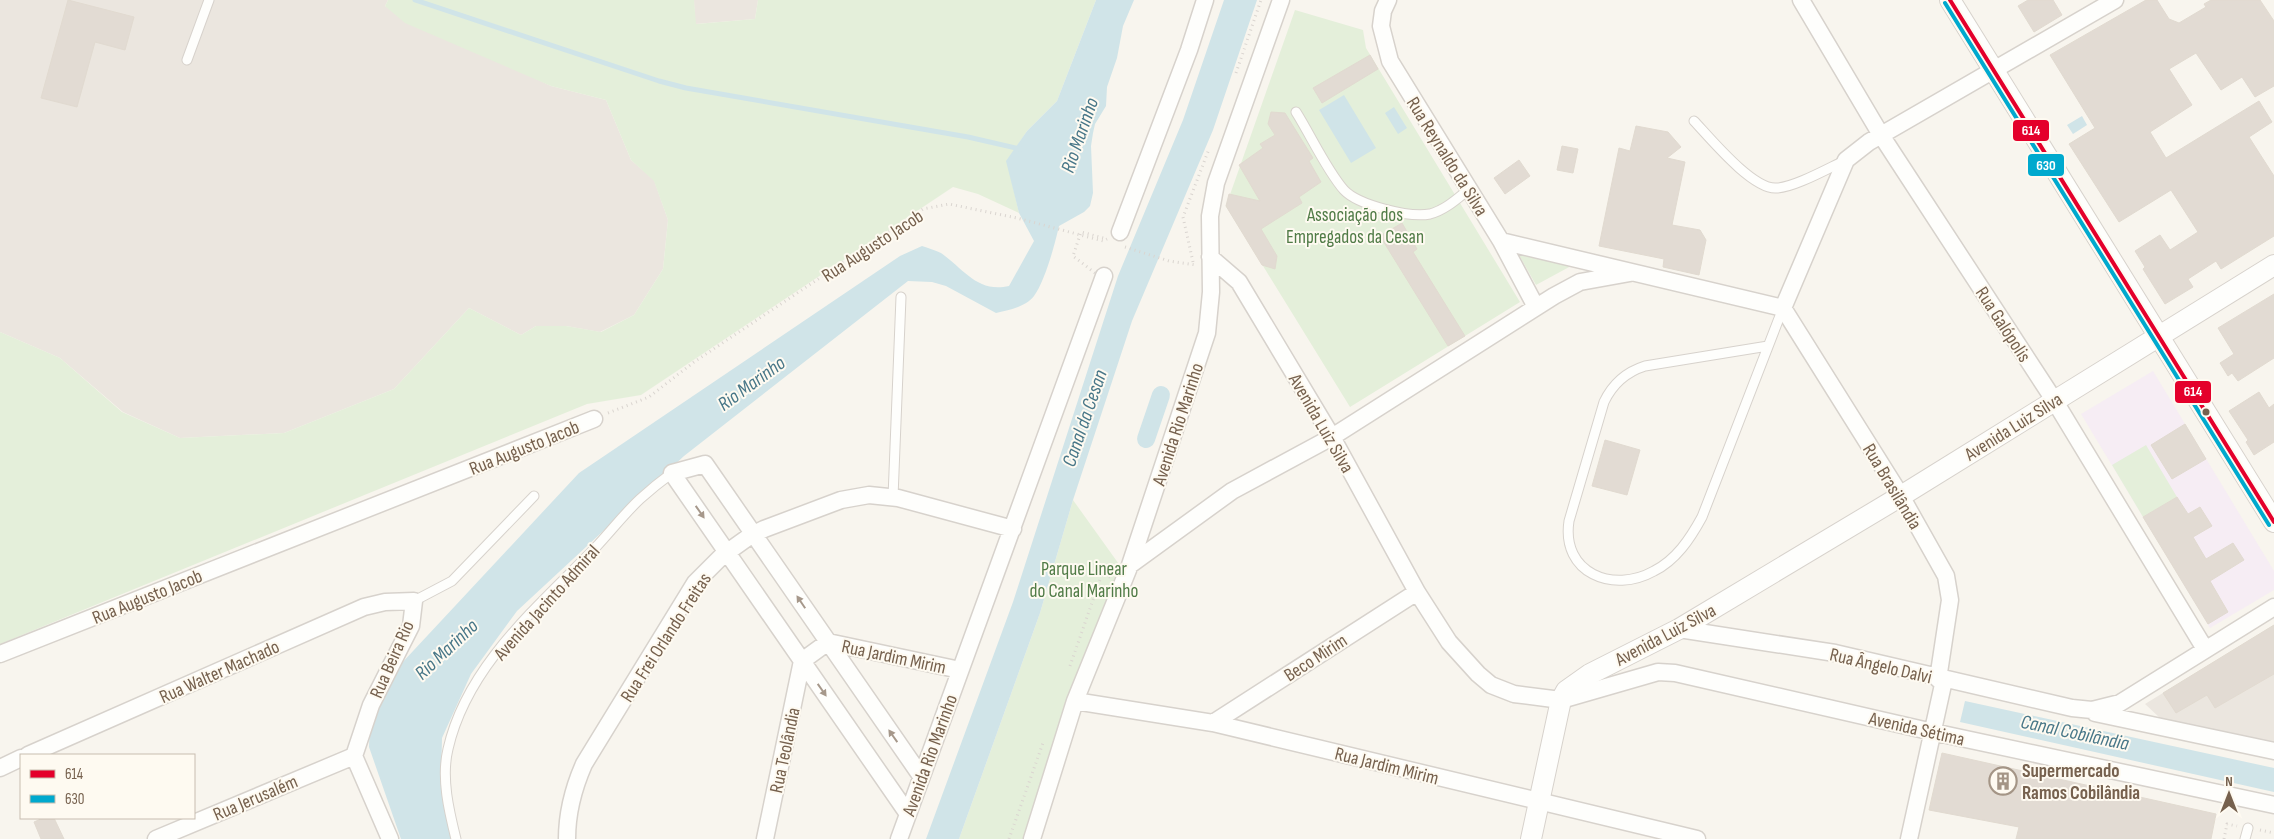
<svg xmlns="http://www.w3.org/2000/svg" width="2274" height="839" font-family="'Sofia Sans Condensed',sans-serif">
<rect width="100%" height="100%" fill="#f8f5ee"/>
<path fill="#ebe6df" d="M0 0H388L385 6 551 86 606 100 631 160 654 180 668 220 663 269 634 315 600 332 566 326H536L521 335 469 308 394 389 284 433 180 438 123 412 60 358 0 332Z
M694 0H758L755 19 695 24Z
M2274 625V742L2160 718 2145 704Z"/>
<path fill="#f6edf4" d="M2153 371 2274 571V590L2210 628 2081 414Z"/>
<path fill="#e4efda" d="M388 0H694L696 24 755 19 758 0H1096L1057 101 1027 131 1007 161 1019 213 978 194 953 187 641 395 587 404 0 644V332L60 358 122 412 180 438 284 433 394 389 469 308 521 335 536 326H566L601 332 634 315 663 269 668 220 654 181 631 160 606 100 551 86 405 23 385 6Z
M1295 10 1363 30 1366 48 1520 302 1350 407 1226 206Z
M1519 255 1571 266 1536 285Z
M2146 445 2177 497 2143 517 2112 465Z
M1073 500 1121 567 1025 839H959L1040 613Z"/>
<path fill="#d0e4e8" d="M1096 0H1134L1123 26 1117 58 1107 87 1106 106 1095 124 1093 133 1091 146 1093 193 1090 206 1084 212 1059 226C1055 244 1045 281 1034 296 1026 307 1008 310 996 313L946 286 932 282 908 281 684 456 517 611 471 674 442 738 441 783 451 839H401L369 747 370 722 400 665 579 473 900 256 922 246C928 248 935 250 941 253 964 269 977 293 1009 286L1034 241 1019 213 1006 161 1027 131 1057 101Z
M1224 0H1257L1213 130 1132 321 1073 500 1040 613 959 839H926L1013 602 1118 276 1183 120Z
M1344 95 1376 148 1351 163 1319 110Z
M1394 107 1407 128 1398 134 1385 113Z
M2082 116 2087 125 2073 134 2067 125Z
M1965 701 2274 768V792L1960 722Z"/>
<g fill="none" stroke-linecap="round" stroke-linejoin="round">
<path stroke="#d0e4e8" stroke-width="5" d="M415 0 659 81 686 88 968 137 1020 149"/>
<path stroke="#d0e4e8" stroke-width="18" d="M1146 439 1161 395"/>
</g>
<path fill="#e2dbd3" stroke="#e1dad0" d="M68 0 134 17 125 50 95 42 77 107 41 98Z
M2028 0H2053L2062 15 2034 32 2018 6Z
M2146 0H2157L2169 19 2179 23 2206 7 2204 4 2211 0H2260L2274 21V86L2255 97 2242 77 2221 90 2196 53 2169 69 2192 105 2150 132 2166 158 2259 101 2272 122 2249 137 2274 176V236L2221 269 2216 261 2188 279 2193 287 2165 304 2143 269 2145 267 2135 251 2160 235 2170 250 2198 232 2171 190 2119 222 2069 144 2095 128 2050 55Z
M1370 55 1378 69 1322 103 1313 88Z
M1271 112 1285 113 1313 158 1309 161 1321 182 1299 197 1302 203 1261 229 1277 256 1275 269 1262 265 1226 206 1229 194 1260 201 1239 165 1263 148 1260 144 1275 135 1268 124Z
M1636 126 1668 132 1681 147 1667 158 1685 162 1672 225 1700 230 1706 240 1699 275 1663 267 1664 259 1599 246 1619 148 1630 151Z
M1562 146 1578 149 1573 173 1557 170Z
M1519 160 1530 176 1505 194 1494 178Z
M1402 223 1417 249 1413 252 1465 336 1448 346 1380 236Z
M2274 294V358L2238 381 2232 373 2228 376 2220 363 2234 354 2218 328Z
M2259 392 2269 408 2274 404V442L2254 455 2246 442 2248 440 2229 411Z
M2185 424 2206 459 2172 479 2151 445Z
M1605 440 1640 450 1627 495 1592 486Z
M2177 497 2188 514 2200 507 2212 526 2193 537 2206 559 2233 543 2244 560 2210 581 2228 612 2208 624 2143 517Z
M2274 625V674L2215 708 2207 695 2176 713 2163 693Z
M1942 753 2216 814 2211 839H2016L2019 827 1929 810Z
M43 818H54L64 839H41L34 822Z"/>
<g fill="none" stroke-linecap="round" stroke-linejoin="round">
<g stroke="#d7d2cc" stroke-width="11">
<path id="service" d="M187 60 209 0
M1296 112C1310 134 1327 171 1344 190 1358 205 1409 218 1430 214 1445 210 1457 199 1468 190
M1694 121C1711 139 1752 189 1776 188 1793 188 1827 169 1844 161
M1768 346 1645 366C1626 372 1613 383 1604 402L1569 521C1561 573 1613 594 1654 571 1676 560 1690 539 1702 517L1783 308
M893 497 901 297
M414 601 452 581 534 496
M456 839C449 811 441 778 448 749 467 665 539 606 596 547 611 531 624 514 640 499 650 490 661 481 672 473
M2245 839 2248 828"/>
</g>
<g stroke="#d7d2cc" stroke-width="19">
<path id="minor" d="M1388 0 1383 11 1381 26 1390 61 1501 241 1536 307
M1801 0 1881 135 2054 400 2205 649
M1120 232 1189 50 1205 0
M1501 241 1783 308
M1210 257 1239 282 1332 437 1417 592 1449 642 1478 674 1491 685 1514 694 1561 700 1658 672 1675 673 1933 732 2274 805
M1783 308 1846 160 1869 142 2115 0
M1783 308 1901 496 1946 576 1950 600 1938 679
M1130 565 1232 491 1332 437 1554 296 1580 282 1630 273
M1679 629 1835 653 2072 708 2092 710 2120 703 2274 607
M0 654 594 419
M1075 701 1213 723 1697 839
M2095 713 2274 751
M1213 723 1417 592
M28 755 364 607 385 602 414 601 411 626 371 705 354 756 390 839
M0 768 21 758
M908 814 672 473 705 464 921 776
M156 839 354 756
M567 839C567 812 573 789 584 764L695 583 722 556 750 536 764 529 841 500 869 495 898 498 1013 529
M765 839 802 661 828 642 960 670
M899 839 1104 276
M1032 839 1075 701 1130 565 1207 333 1211 292 1210 216 1216 183 1281 0
M1909 839 1944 680"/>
</g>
<g stroke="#d7d2cc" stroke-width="22">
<path id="tertiary" d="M1950 0 2274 522
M1531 839 1561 700 1566 691 1590 674 1679 629 1901 496 2274 265"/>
</g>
<path stroke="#dad5d0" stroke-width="3" stroke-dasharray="1 4" stroke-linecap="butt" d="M1236 73 1261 0
M1125 247 1169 261 1196 265
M1193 262 1183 217 1209 149
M608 413 649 397 694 362 923 209 949 204 1017 218 1103 241 1107 239
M1070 666 1102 574 1110 577
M2260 830 2274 833
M1009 839 1044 740
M2224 839 2227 824 2237 826"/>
<use href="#service" stroke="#fefefc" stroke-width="9"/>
<use href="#minor" stroke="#fefefc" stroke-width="16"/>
<use href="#tertiary" stroke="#fefefc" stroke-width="20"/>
<path stroke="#dad5d0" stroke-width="3" stroke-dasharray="1 4" stroke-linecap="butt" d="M1095 273 1073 256 1081 232 1107 239"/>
<g stroke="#fefaf1" stroke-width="8">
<path id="bus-1" d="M1950 0 2274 522"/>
</g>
<g stroke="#fefaf1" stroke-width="8">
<path id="bus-2" d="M1945 3 2269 525"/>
</g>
<use href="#bus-1" stroke="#e4002b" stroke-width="4"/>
<use href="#bus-2" stroke="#00a9ce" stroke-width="4"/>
</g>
<defs><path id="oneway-solid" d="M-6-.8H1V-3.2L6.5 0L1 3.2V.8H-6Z" transform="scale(1.25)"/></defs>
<g fill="#a6988b">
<use href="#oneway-solid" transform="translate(700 512) rotate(55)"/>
<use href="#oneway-solid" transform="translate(801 602) rotate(-124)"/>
<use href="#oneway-solid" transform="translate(822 690) rotate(55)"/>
<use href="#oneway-solid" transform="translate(893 736) rotate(-125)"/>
</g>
<defs>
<g id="building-ring" transform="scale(1.4375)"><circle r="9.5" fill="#fefaf1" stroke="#a49586" stroke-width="1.5"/><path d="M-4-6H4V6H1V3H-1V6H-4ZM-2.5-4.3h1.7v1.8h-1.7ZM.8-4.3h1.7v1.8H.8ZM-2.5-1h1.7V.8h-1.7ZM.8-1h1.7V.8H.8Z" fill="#a49586"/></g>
</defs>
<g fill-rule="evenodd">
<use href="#building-ring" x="2003" y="781"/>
</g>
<circle fill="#76614e" stroke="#fefaf1" stroke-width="2" cx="2206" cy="412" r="4.5"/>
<g text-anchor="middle" stroke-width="4" stroke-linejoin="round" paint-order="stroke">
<g font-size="19" fill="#76614e" stroke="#fefaf1">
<text transform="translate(1448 156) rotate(58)" y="7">Rua Reynaldo da Silva</text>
<text transform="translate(872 245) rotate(-33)" y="7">Rua Augusto Jacob</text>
<text transform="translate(2004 324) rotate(57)" y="7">Rua Galópolis</text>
<text transform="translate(1322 423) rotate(60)" y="7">Avenida Luiz Silva</text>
<text transform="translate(1177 424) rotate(-72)" y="7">Avenida Rio Marinho</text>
<text transform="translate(2013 426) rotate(-32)" y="7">Avenida Luiz Silva</text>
<text transform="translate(524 447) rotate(-22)" y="7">Rua Augusto Jacob</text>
<text transform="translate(1893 486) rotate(59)" y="7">Rua Brasilândia</text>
<text transform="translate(147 596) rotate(-22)" y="7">Rua Augusto Jacob</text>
<text transform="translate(546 602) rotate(-48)" y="7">Avenida Jacinto Admiral</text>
<text transform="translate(1665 634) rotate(-28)" y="7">Avenida Luiz Silva</text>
<text transform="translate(665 637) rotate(-57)" y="7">Rua Frei Orlando Freitas</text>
<text transform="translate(894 656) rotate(12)" y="7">Rua Jardim Mirim</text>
<text transform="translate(1315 657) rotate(-33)" y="7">Beco Mirim</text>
<text transform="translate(391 659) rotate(-66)" y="7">Rua Beira Rio</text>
<text transform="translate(1881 665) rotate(13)" y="7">Rua Ângelo Dalvi</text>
<text transform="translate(219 671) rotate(-24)" y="7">Rua Walter Machado</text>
<text transform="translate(1917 728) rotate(13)" y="7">Avenida Sétima</text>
<text transform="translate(784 750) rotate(-78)" y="7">Rua Teolândia</text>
<text transform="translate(929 755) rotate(-70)" y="7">Avenida Rio Marinho</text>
<text transform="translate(1387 765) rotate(14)" y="7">Rua Jardim Mirim</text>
<text transform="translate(255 797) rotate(-23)" y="7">Rua Jerusalém</text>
</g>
<g font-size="19" fill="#507b46" stroke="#fefaf1">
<text x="1355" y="221">Associação dos<tspan x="1355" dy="22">Empregados da Cesan</tspan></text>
<text x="1084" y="575">Parque Linear<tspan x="1084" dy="22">do Canal Marinho</tspan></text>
</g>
<g font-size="19" font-weight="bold" fill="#76614e" stroke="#fefaf1" text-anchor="start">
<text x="2022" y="777">Supermercado<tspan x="2022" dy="22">Ramos Cobilândia</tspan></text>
</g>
<g font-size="20" font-style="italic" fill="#487788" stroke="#fefaf1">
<text transform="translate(1079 135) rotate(-71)" y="7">Rio Marinho</text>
<text transform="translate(751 383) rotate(-36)" y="7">Rio Marinho</text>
<text transform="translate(1084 418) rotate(-71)" y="7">Canal da Cesan</text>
<text transform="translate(446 649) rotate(-43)" y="7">Rio Marinho</text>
<text transform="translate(2075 732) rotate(12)" y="7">Canal Cobilândia</text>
</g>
</g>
<g stroke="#fefaf1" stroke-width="2">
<rect x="2012" y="119" width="38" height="23" rx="5" fill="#e4002b"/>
<rect x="2027" y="153" width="38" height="24" rx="5" fill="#00a9ce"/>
<rect x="2174" y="380" width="38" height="24" rx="5" fill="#e4002b"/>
</g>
<g font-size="14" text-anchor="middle" font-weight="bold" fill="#fff">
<text x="2031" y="135">614</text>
<text x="2046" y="170">630</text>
<text x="2193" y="396">614</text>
</g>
<rect x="20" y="754" width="175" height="65" fill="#fefaf1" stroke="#c8bdb0"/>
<rect x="30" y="770" width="25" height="8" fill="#e4002b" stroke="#c8bdb0"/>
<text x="65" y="779" font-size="15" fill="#76614e">614</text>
<rect x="30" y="795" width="25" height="8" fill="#00a9ce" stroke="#c8bdb0"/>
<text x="65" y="804" font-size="15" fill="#76614e">630</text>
<g transform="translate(2229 794)" stroke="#fefaf1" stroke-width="4" paint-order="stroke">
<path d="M0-4L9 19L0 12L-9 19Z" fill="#76614e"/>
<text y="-8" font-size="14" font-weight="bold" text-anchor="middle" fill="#76614e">N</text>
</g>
</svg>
